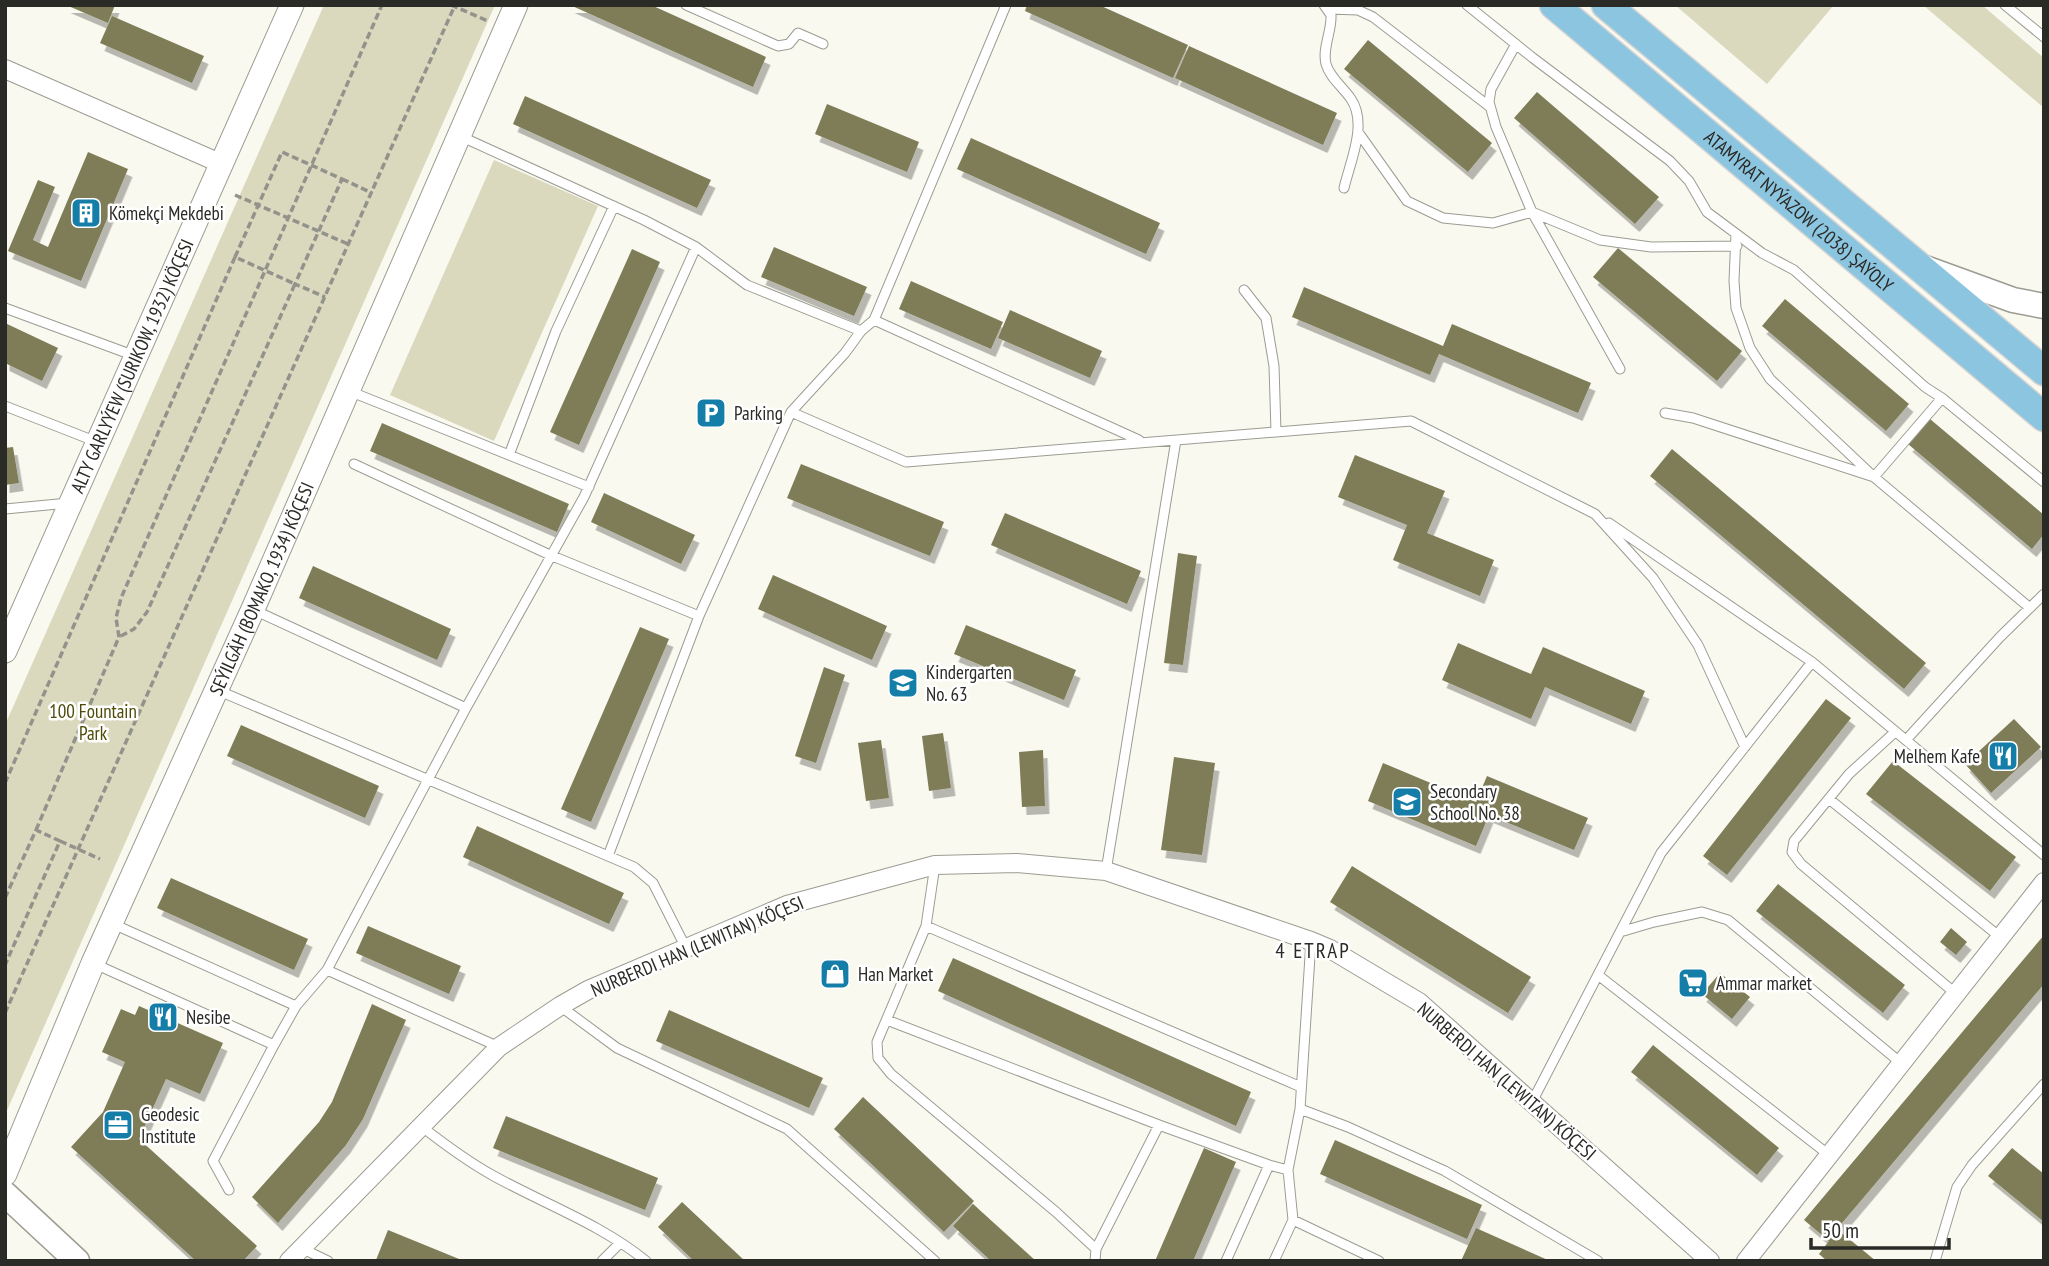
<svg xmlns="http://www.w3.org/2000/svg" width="2049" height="1266" font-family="'PT Sans Narrow',sans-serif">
<defs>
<filter id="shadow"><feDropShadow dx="4.5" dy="8" stdDeviation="0" flood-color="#0004"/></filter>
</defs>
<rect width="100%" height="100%" fill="#f9f9f0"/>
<path fill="#dad9be" d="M324 5H495L5 1115V725Z
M1675 5H1834L1767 84Z
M1923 5H1982L2044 58V108Z
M494 160 598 206 494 441 390 395Z"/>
<path fill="#7e7d59" filter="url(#shadow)" d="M66 5H115L108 23Z
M570 5H651L766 57 753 87Z
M1027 5H1099L1188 45 1173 78 1025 11Z
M112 16 204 56 192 83 100 43Z
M1368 40 1492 143 1468 172 1344 69Z
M1189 46 1337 113 1323 145 1175 78Z
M1537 92 1659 197 1635 224 1514 118Z
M525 96 711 180 697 208 513 124Z
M827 104 919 142 907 172 815 134Z
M971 138 1160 223 1146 254 957 169Z
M88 152 128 169 81 281 8 251 38 180 55 187 33 240 48 247Z
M774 247 867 287 854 316 761 277Z
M1618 248 1742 351 1717 381 1593 277Z
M632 249 660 262 579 445 550 432Z
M911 281 1003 322 991 349 899 309Z
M1304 287 1443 346 1452 324 1591 383 1578 413 1439 354 1430 375 1292 317Z
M1785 299 1909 404 1886 431 1762 326Z
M1010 310 1102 351 1090 378 998 338Z
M5 323 58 348 42 381 5 363Z
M1930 419 2044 515V534L2032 549 1908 444Z
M382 423 569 504 557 532 370 451Z
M13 447 19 483 5 485V448Z
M1672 449 1926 663 1904 689 1650 476Z
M1355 455 1445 491 1427 533 1494 560 1480 596 1393 560 1407 525 1338 497Z
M801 464 944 522 930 556 787 498Z
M604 493 695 535 681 564 591 522Z
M1005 513 1141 571 1127 604 991 545Z
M1178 553 1197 556 1183 665 1164 663Z
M313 566 451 629 437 660 299 598Z
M773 575 887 626 872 660 758 609Z
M966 625 1076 670 1064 700 954 654Z
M640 627 669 639 591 822 561 809Z
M1458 643 1531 674 1543 647 1645 691 1631 724 1545 687 1531 719 1442 680Z
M824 667 845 675 816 763 795 756Z
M1826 699 1851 718 1727 875 1703 856Z
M2014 719 2041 747 1991 793 1965 764Z
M241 725 379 786 365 818 227 756Z
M943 733 951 788 929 791 922 736Z
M881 740 889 798 866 801 858 743Z
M1043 750 1045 806 1022 807 1019 752Z
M1174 757 1215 763 1202 855 1161 850Z
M1893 761 2016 857 1990 891 1866 794Z
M1383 763 1476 802 1487 776 1588 818 1574 850 1489 815 1476 846 1368 801Z
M477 826 624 893 609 924 463 857Z
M1352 866 1531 977 1508 1013 1330 902Z
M171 878 308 939 294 970 157 908Z
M1778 884 1905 985 1883 1013 1756 911Z
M368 926 461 966 449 994 356 953Z
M1951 928 1967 942 1956 955 1940 942Z
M2044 935V984L1837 1229 1876 1261H1827L1819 1254 1829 1241 1804 1220Z
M953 958 1251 1092 1236 1126 938 991Z
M1720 973 1750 997 1732 1019 1702 994Z
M372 1004 406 1020 363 1119 346 1145 278 1223 252 1197 319 1122 332 1102Z
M139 1006 223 1043 200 1094 166 1079 139 1139 257 1246 243 1261H196L71 1147 103 1112 125 1062 102 1052 121 1009 135 1015Z
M669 1010 823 1078 809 1108 656 1041Z
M1653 1045 1779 1148 1757 1175 1631 1072Z
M863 1097 974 1201 944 1232 834 1129Z
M506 1116 658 1178 645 1210 493 1148Z
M1335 1140 1482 1205 1467 1239 1320 1174Z
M1204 1148 1236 1162 1193 1261H1155Z
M2012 1148 2044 1174V1222L1988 1176Z
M682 1202 745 1261H694L658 1227Z
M973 1204 1036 1261H991L953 1226Z
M1476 1228 1550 1261H1461Z
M388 1230 464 1261 376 1260Z"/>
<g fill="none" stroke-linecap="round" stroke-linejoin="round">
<g stroke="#9c9c93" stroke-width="11">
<path id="service" d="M686 5 778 46 789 44 798 33 823 44
M1324 5 1331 15C1332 31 1322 48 1326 64 1330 78 1343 87 1351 99 1368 124 1350 162 1344 188
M1467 5 1533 58 1670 161 1689 181 1707 212 1762 253 1794 270 1925 387 1942 398 2044 482
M2005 5 2044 37
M1328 9 1358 10 1373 17 1490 107
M1516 44 1491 89 1489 102 1496 127 1532 212 1620 369
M1358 132 1407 201 1443 218 1493 223 1532 212 1600 240 1651 247 1737 246
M460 136 644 220 696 247 747 285 861 331
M1736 234 1734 281 1736 308 1750 348 1770 379 1874 477 2030 608
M1244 290 1266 318 1274 366 1276 432
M5 308 135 356
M874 320 1139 440
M349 391 589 487
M5 406 97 442
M791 412 906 462 1411 421 1595 514 1653 578 1698 645 1745 747
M1665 413 1693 418 1874 477 1942 398
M509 455 556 331 614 206
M354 464 550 555 699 616
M5 509 69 503
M1609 523 1812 662 2044 855
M254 610 466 708
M217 690 634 867 653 883 686 948
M1895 732 1849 774 1794 841 1792 852 1801 864 1955 993
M1906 740 2000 637 2044 594
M1829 799 2000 937
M608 856 699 616 791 412 845 353 861 331 874 320 1006 5
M935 865 926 926 877 1042 878 1058 891 1074 1056 1212 1096 1249 1095 1261
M1106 871 1176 440
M111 923 296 1006 327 970 466 708 584 497 696 247
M926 926 1301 1087
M1620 932 1654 922 1702 912 1728 920 1901 1063
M95 964 274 1045 213 1161 229 1190
M327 970 499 1047
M1598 975 1829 1155
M560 1006 617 1048 787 1129 935 1261
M887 1020 1159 1125 1096 1249
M274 1045 296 1006
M1532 1102 1661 853 1812 662
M1300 1109 1348 1127 1445 1171 1598 1261
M1159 1125 1269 1165
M421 1126C444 1144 467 1161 492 1175 542 1203 601 1224 646 1261
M1293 1220 1379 1261
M301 1248 328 1261
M602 1261 620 1243
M1226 1261 1269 1165 1288 1170
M1274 1261 1293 1220 1288 1170 1300 1109 1311 941
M1935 1261 1957 1187 1972 1165 2044 1084"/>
</g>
<g stroke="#9c9c93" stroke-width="20">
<path id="minor" d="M5 69 222 164
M289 1261 499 1047 560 1006 588 990 787 905 935 865 1017 863 1106 871 1311 941 1330 949 1419 1002 1710 1261
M1746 1261 2044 882"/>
</g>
<g stroke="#9c9c93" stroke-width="25">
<g id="tertiary">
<path id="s1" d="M5 651 292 5"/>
<path id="s2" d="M5 1174 93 963 253 609 516 5"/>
</g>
</g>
<g stroke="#9c9c93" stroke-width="27">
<path id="secondary" d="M1925 268 2013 300 2044 306
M5 1194 77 1261"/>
</g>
<g stroke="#d4d4d4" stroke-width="31">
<g id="primary">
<path id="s3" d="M1554 5 2044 417"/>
<path d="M1606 5 2044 371"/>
</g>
</g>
<path stroke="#93938c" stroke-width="3.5" stroke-dasharray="7 3.5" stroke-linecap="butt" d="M451 5 488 21
M342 179 372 193
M235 195 348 244
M235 257 282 152 342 179 295 284 325 297
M5 783 235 257 295 284 147 612 134 629 119 637
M36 830 119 637 116 618 121 598 382 5
M60 841 100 859
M5 898 36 830 60 841 5 965
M5 1013 455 5"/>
<use href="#service" stroke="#fff" stroke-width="9"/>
<use href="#minor" stroke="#fff" stroke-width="18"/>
<use href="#tertiary" stroke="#fff" stroke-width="23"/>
<use href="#secondary" stroke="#fff" stroke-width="24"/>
<use href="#primary" stroke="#8cc5df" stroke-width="28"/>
</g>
<defs>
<g id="building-square" transform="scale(1.575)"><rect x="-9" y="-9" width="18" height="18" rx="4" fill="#147ea8" stroke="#fff"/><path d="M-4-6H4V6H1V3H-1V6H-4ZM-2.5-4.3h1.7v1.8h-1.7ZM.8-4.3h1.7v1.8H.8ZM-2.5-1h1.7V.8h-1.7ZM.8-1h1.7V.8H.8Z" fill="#fff"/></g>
<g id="parking-square" transform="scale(1.575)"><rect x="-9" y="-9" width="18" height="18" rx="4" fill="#147ea8" stroke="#fff"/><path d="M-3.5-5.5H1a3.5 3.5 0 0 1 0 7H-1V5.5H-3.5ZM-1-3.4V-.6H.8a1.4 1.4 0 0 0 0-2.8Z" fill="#fff"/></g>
<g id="school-square" transform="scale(1.575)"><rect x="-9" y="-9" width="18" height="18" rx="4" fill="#147ea8" stroke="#fff"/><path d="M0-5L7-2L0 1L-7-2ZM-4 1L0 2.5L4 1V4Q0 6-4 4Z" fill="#fff"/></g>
<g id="restaurant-square" transform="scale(1.575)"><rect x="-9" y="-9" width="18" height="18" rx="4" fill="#147ea8" stroke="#fff"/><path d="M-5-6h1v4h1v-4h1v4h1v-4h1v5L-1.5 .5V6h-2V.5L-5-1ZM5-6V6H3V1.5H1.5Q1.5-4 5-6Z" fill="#fff"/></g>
<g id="shop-square" transform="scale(1.575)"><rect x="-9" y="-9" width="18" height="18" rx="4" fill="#147ea8" stroke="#fff"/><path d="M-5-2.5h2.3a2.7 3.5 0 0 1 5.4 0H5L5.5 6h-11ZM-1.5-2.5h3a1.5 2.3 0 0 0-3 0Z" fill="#fff"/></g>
<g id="supermarket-square" transform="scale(1.575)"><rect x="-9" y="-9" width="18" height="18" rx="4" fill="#147ea8" stroke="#fff"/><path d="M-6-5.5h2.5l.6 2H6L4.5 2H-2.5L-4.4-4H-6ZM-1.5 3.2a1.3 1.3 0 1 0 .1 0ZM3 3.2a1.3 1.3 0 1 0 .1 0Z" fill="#fff"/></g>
<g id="office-square" transform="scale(1.575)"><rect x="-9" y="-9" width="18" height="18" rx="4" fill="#147ea8" stroke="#fff"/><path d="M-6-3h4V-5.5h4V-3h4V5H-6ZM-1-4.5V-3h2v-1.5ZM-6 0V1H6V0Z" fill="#fff"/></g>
</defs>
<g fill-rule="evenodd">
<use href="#building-square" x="86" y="213"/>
<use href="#parking-square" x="711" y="413"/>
<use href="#school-square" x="903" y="683"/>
<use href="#restaurant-square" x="2003" y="756"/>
<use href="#school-square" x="1407" y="802"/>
<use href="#shop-square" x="835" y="974"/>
<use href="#supermarket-square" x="1693" y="983"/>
<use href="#restaurant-square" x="163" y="1017"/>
<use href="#office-square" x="118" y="1125"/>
</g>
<g text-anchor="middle" stroke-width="5" stroke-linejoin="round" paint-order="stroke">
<g font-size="19" fill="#2a2a26" stroke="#fff">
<text dy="7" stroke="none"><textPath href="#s3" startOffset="320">ATAMYRAT NYÝAZOW (2038) ŞAÝOLY</textPath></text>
<text dy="7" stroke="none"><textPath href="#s1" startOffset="312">ALTY GARLYÝEW (SURIKOW, 1932) KÖÇESI</textPath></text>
<text dy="7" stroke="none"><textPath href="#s2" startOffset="639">SEÝILGÄH (BOMAKO, 1934) KÖÇESI</textPath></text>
<text transform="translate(697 946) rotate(-23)" y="7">NURBERDI HAN (LEWITAN) KÖÇESI</text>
<text transform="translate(1507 1081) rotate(41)" y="7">NURBERDI HAN (LEWITAN) KÖÇESI</text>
</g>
<g font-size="19" fill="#2a2a26" stroke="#fff" text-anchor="start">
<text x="109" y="220">Kömekçi Mekdebi</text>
<text x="734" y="420">Parking</text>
<text x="926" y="679">Kindergarten<tspan x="926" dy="22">No. 63</tspan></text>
<text x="1980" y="763" text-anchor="end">Melhem Kafe</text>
<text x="1430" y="798">Secondary<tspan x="1430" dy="22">School No. 38</tspan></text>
<text x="858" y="981">Han Market</text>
<text x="1716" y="990">Ammar market</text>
<text x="186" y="1024">Nesibe</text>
<text x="141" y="1121">Geodesic<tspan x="141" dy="22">Institute</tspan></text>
</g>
<g font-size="19" fill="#4e4b09" stroke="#fff">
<text x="93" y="718">100 Fountain<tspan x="93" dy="22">Park</tspan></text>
</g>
<g font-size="21" letter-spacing="2" fill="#2a2a26" stroke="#fff">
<text x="1313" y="958">4 ETRAP</text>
</g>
</g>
<rect width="2049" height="1266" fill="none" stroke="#2a2a26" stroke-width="14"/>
<path d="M1811 1238v10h138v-10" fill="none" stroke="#2a2a26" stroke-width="3.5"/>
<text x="1822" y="1238" font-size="21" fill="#2a2a26" stroke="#ffffff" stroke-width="5" paint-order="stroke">50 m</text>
</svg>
